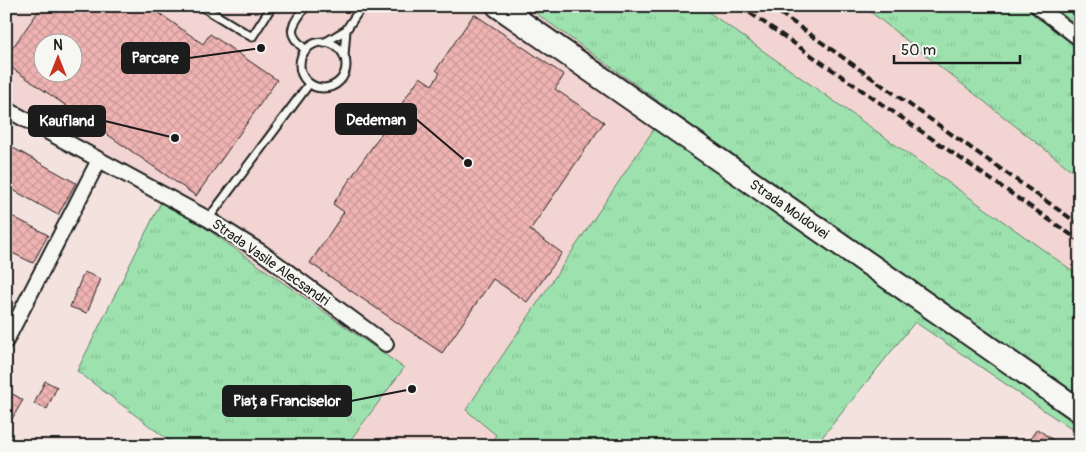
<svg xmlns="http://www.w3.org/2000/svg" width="1086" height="452" font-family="Pangolin,sans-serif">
<defs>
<pattern id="grass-tufts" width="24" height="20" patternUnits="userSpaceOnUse" patternTransform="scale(1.25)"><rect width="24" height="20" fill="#9de2ae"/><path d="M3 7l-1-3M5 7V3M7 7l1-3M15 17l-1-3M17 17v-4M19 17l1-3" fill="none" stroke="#87c195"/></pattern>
<pattern id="building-cross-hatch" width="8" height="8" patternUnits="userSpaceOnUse" patternTransform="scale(1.25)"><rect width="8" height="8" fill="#efb3b2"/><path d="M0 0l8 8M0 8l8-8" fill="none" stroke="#cc9998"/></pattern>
</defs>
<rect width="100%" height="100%" fill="#f4e2df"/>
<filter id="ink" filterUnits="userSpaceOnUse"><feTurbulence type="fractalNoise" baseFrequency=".02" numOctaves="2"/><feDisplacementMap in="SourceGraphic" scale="10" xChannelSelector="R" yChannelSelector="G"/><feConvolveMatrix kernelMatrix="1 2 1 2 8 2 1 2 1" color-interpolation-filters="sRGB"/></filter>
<g filter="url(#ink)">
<path fill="#f2d4d2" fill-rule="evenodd" d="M6 6H526L668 108 466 410 497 435 489 446H367L355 435 404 368 163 198 6 110ZM42 42H72V72H42Z
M700 6H863L1080 177V276Z"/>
<path fill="url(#grass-tufts)" stroke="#5c7f65" d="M526 6H700L1080 276V435L915 322 815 446H489L496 435 466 410 668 108Z
M863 6H1080V177Z
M163 198 404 368 346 446H176L77 371Z"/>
<path fill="url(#building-cross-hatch)" stroke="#1c1c1c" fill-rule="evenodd" d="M42 6H149L203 44 210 34 277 80 196 196 6 64V57ZM42 42H72V72H42Z
M474 14 564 75 555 89 604 122 530 230 562 253 527 302 493 279 442 353 310 263 344 212 333 204 420 77 432 85 440 73 436 70Z
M6 144 76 183 58 215 6 186Z
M6 213 48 235 33 263 6 250Z
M84 272 101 279 87 313 70 307Z
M45 381 57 387 47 409 34 404Z
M6 390 23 400 6 429Z
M1037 429 1058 443 1056 446H1025Z"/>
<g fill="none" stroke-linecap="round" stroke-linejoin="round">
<g stroke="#1c1c1c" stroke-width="11">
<path id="lane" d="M201 6 252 37 272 6
M300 65a23 23 0 1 1 46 0a23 23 0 1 1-46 0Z
M324 43 346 30 362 6
M306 50C284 32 292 26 306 6
M344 56 346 30
M208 219 309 84"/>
</g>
<g stroke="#1c1c1c" stroke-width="18">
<path id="street" d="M1037 6 1080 39
M6 109 208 219 261 252 386 344
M6 341 99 160"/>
</g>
<g stroke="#1c1c1c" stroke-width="26">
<g id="primary">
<path id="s1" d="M498 6 1080 411"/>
</g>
</g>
<use href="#lane" stroke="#f6f6f2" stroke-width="7"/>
<use href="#street" stroke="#f6f6f2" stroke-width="14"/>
<use href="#primary" stroke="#f6f6f2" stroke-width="22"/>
<path stroke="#1c1c1c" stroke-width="4" stroke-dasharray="8 4" stroke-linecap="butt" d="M740 6 1080 241
M770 6 1080 225"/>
</g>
</g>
<g text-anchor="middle" stroke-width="4.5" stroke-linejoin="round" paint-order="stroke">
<g font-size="14" fill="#1c1c1c" stroke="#f6f6f2">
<text dy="5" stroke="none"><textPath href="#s1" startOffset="355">Strada Moldovei</textPath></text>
<text transform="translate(271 262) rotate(35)" y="5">Strada Vasile Alecsandri</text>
</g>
</g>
<path fill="none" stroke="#1c1c1c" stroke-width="2" d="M261 48L189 58M468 163L416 119M175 138L105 121M412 389L351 401"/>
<g fill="#1c1c1c" stroke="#f6f6f2" stroke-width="2">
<circle cx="261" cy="48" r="5"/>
<circle cx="468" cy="163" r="5"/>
<circle cx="175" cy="138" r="5"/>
<circle cx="412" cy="389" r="5"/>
</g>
<g fill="#1c1c1c" stroke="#1c1c1c" stroke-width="2">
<rect x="122" y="43" width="67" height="30" rx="5"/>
<rect x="336" y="104" width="80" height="30" rx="5"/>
<rect x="29" y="106" width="76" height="30" rx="5"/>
<rect x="223" y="386" width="128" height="30" rx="5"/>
</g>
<g font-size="15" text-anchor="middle" font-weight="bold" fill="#fff">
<text x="155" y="63">Parcare</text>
<text x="376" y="125">Dedeman</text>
<text x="67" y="126">Kaufland</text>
<text x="287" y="406">Piața Franciselor</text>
</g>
<rect width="1086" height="452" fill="none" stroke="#f6f6f2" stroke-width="25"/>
<rect x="12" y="12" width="1061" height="427" fill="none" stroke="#1c1c1c" stroke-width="2" filter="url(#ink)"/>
<g transform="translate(58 58)"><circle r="24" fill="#f6f6f2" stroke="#9f9f9c"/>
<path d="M0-4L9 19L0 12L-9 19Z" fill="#c8321e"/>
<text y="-8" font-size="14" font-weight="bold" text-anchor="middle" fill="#1c1c1c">N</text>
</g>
<path d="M894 55v8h126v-8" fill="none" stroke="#1c1c1c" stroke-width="2.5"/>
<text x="901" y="55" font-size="15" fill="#1c1c1c" stroke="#f6f6f2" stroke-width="4" paint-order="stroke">50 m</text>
</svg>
